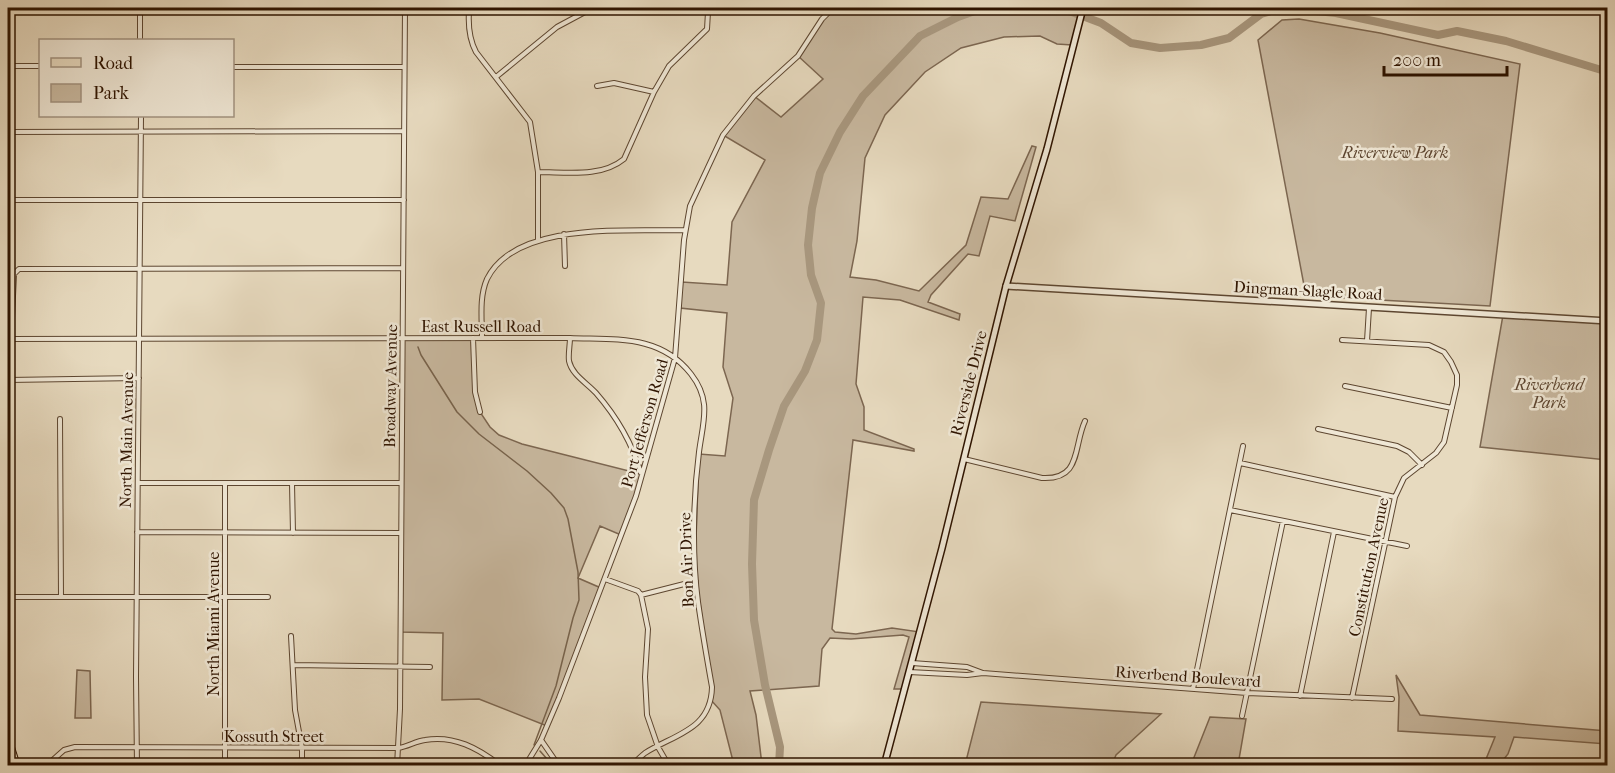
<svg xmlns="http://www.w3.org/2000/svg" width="1615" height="773" font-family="'IM FELL French Canon',serif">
<rect width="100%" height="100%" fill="#e7dabf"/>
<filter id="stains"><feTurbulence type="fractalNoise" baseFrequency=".00333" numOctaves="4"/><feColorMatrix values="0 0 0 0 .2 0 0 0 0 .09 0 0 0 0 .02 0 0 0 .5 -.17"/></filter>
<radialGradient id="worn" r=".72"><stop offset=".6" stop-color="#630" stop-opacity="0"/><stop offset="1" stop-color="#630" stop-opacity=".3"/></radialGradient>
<path fill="#c8b89f" stroke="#7c6650" stroke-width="1.5" d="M833 8H1083L1072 45 1057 44 1040 36 1004 37 961 48 925 72 885 115 865 158 857 241 850 277 876 280 919 291 966 245 981 197 1008 199 1032 146 1036 147 1015 221 990 216 979 256 968 254 931 295 928 302 960 314 959 320 900 300 863 297 856 384 864 407V430L914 449V451L853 440 832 629 835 632 856 634 892 628 920 632 905 689H894L909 637 903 635 851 639 830 638 822 649 819 686 750 691 756 715 762 765H734L720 710 711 700 712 687 695 568 699 454 725 456 733 398 723 367 727 313 680 308 682 282 727 285 732 222 765 160 723 135 754 96 781 117 823 79 798 56 822 19Z
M1299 19 1380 33 1520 64 1490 306 1306 296 1258 40 1282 20Z
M1503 315 1607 321V460L1480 447Z
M403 338H473L475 392 480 412 490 427 499 435 522 444 641 474 636 496 621 535 600 526 578 578 601 588 547 726 479 699 442 700 443 633 400 632Z
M77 670 90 671 91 718H75Z
M1396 675 1420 715 1607 731V744L1514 737 1508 754 1499 765H1480L1486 759 1495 737 1398 731 1399 697Z
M981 702 1161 714 1116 755 1112 765H965Z
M1210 717 1246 719 1238 765H1191Z"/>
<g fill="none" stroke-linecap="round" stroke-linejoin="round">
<path stroke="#78634c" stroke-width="1.5" d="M418 347 421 355 457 412 479 434 527 471 551 493 564 508 568 519 578 572 579 600 573 618 556 686 534 745
M540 751 547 759V766"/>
<path stroke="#a8977e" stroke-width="8" d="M1052 8 1064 9 1101 23 1131 43 1160 48 1201 45 1229 38 1261 14 1281 8
M1287 8 1336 13 1438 35 1457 31 1506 41 1608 72
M779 766 780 747 765 685 754 620 752 564 754 500 769 450 784 406 805 371 817 340 821 303 811 275 808 245 812 208 820 173 840 132 863 96 920 36 958 17 983 8"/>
<g stroke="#5d4630" stroke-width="6">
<path id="minor" d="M140 8V40
M469 11C468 26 469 39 476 52L530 122 538 172V241
M8 66H40
M232 67H404
M496 77 557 27 585 12 757 10
M597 86 614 83 654 92
M8 132 404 131
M538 172C566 172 601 178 624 159L654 92 669 66 707 29 708 12
M8 200H404
M564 234 565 266
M473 338 475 392 480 412
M482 338C482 319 479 297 487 279 516 220 631 232 685 230
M570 338C570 345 568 354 569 361 572 375 587 383 596 393 617 417 632 443 641 473
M8 339 570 338C615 340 660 334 691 374 712 401 703 421 699 452 693 499 692 555 698 602 702 630 707 659 712 687 711 730 675 734 645 753 640 757 635 762 631 766
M11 339 14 274 19 269 403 268
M1342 340 1429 345 1444 352 1451 362 1457 375V385L1444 442 1436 453 1404 478 1395 497 1352 698
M1367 341 1369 308
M8 380 139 378
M1345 386 1452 408
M60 419 61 597
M1318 429 1397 446 1409 452 1422 465
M964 459 1042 478C1082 480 1073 447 1085 421
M1240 463 1395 497
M138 483H401
M292 483 293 533
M1230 510 1407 546
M137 532 401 533
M605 579 638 591 641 595 696 581
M641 595 648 629 645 677 647 715 658 747 669 766
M8 597H268
M291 636 295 710 302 748V766
M293 665 430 667
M909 672 967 675 983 673 967 667 912 663
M983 673 1247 693 1392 699
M1193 689 1243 446
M1300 696 1334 532
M1242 716 1283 521
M541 740 559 766
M46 766 64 750 75 747 398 748C407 747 416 741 425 740 454 735 478 748 501 766
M137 766 136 677 141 116
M225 766V483
M397 766 400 709 405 8
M525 766 541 740 559 698 636 496 675 358 684 240 690 206 723 135 754 96 798 56 822 19 833 8"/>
</g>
<g stroke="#5d4630" stroke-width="8">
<path id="tertiary" d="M1006 286 1608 321"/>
</g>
<g stroke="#2f1400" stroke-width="8">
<path id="secondary" d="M884 766 942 548 1006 286 1047 149 1083 8"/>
</g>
<g stroke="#2f1400" stroke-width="8">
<path id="primary" d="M8 738 17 766"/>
</g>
<use href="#minor" stroke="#efe7d5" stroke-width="4"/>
<use href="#tertiary" stroke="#efe7d5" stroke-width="5"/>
<use href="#secondary" stroke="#efe7d5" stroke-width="5"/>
<use href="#primary" stroke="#e7dabf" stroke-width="6"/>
</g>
<g text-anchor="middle" stroke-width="5" stroke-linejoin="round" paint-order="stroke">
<g font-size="16" font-style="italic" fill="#5d4530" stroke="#efe7d5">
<text x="1395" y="158">Riverview Park</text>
<text x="1549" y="390">Riverbend<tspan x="1549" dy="18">Park</tspan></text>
</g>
<g font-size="16" fill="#2f1400" stroke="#efe7d5">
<text transform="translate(1308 290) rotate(3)" y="6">Dingman-Slagle Road</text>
<text x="481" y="332">East Russell Road</text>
<text transform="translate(968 383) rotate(-76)" y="6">Riverside Drive</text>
<text transform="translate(390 386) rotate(-89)" y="6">Broadway Avenue</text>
<text transform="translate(644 423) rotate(-74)" y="6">Port Jefferson Road</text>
<text transform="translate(126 440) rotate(-89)" y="6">North Main Avenue</text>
<text transform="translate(686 560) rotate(-92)" y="6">Bon Air Drive</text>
<text transform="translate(1368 567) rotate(-78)" y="6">Constitution Avenue</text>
<text transform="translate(213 624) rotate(-90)" y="6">North Miami Avenue</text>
<text transform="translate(1188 676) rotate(4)" y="6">Riverbend Boulevard</text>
<text x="274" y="742">Kossuth Street</text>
</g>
</g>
<rect width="1615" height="773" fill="none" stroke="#e7dabf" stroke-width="30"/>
<rect x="9" y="9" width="1597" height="755" fill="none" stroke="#2f1400" stroke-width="3"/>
<rect x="15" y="15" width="1585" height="743" fill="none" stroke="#2f1400" stroke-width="1.5"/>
<rect x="39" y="39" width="195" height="78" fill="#efe7d5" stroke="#a29380" stroke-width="1.5"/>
<rect x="51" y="58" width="30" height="9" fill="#e7dabf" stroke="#a29380" stroke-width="1.5"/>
<text x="93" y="69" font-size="18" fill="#2f1400">Road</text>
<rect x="51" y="84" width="30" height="18" fill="#c8b89f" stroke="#a29380" stroke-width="1.5"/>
<text x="93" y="99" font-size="18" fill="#2f1400">Park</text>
<path d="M1384 66v9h123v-9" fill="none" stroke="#2f1400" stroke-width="3"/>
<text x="1393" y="66" font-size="18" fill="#2f1400" stroke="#efe7d5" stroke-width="4.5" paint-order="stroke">200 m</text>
<rect width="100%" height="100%" filter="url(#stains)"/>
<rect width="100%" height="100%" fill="url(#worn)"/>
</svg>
